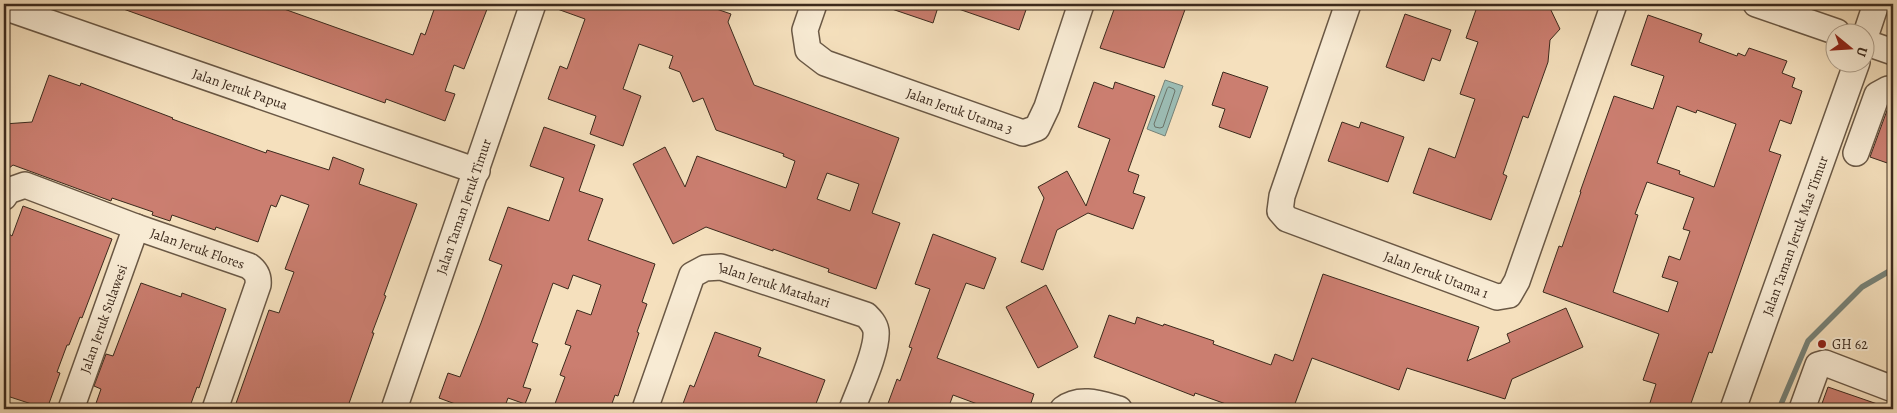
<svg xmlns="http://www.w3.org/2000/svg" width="1897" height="413" font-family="Alegreya,serif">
<rect width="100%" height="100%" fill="#f5e0bd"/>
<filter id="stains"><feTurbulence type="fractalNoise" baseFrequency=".004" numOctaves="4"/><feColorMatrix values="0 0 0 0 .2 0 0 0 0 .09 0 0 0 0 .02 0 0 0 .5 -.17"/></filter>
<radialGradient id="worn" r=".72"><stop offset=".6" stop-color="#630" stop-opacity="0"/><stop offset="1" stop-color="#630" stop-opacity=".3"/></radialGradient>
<path fill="#9cbdb5" stroke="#768278" d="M1165 80 1183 86 1165 136 1147 129Z"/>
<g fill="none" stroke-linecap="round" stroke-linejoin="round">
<path stroke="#6c7469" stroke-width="1" d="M1169 87 1174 89 1175 91 1163 127 1160 128 1155 127 1154 124 1167 89Z"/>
<path stroke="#768278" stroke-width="5.5" d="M1779 409 1808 341 1862 287 1893 269"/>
</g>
<path fill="#cb7e70" stroke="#3c2a1d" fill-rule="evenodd" d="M115 4H270L413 55 421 33 425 35 436 4H489L464 69 454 65 445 91 455 94 445 121 386 99 385 103 115 6Z
M549 4H702L731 14 728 22 754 85 899 138 872 213 900 223 876 289 828 272 829 269 773 249V251L706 227 673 244 633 164 665 147 685 187 697 156 786 188 795 161 783 156 784 154 716 130 703 98 693 102 680 72 669 68 673 56 639 44 623 89 641 96 623 146 590 134 596 116 548 99 560 66 567 69 585 19 549 6ZM827 173 859 184 850 211 817 199Z
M884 4H939L933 23 883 6Z
M951 4H1028L1019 30 950 6Z
M1116 4H1187L1164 68 1100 48Z
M1478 4H1548L1560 29 1550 40 1548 62 1528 118 1523 116 1503 174 1507 176 1491 220 1413 193 1429 148 1455 158 1475 99 1460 94 1478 42 1466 38Z
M1405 14 1451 30 1440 61 1432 58 1424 81 1386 67Z
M1648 15 1702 34 1699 42 1737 56 1738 53 1745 56 1749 48 1787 61 1782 73 1795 78 1792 87 1802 91 1791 124 1780 120 1769 151 1781 155 1712 353 1709 352 1689 409H1648L1656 384 1643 380 1659 334 1543 292 1559 246 1562 247 1581 192H1580L1614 96 1653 109 1664 76 1631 65ZM1677 106 1696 113 1697 110 1736 124 1714 187 1679 174 1680 171 1657 163ZM1647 182 1694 198 1683 229 1690 231 1680 260 1669 256 1662 277 1678 282 1668 312 1613 292 1638 215 1635 214Z
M1223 72 1268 87 1250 138 1219 127 1225 109 1212 105Z
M49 75 80 86 81 83 173 118 172 119 266 153 267 150 329 170 333 157 364 169 359 184 417 204 384 295 386 296 372 333H374L347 409H234L269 310 279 313 294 272 285 269 309 205 281 195 276 207 271 205 258 242 216 227 215 230 172 215 170 221 152 215 153 212 112 198 111 201 13 165 4 172V124L32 122Z
M1094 82 1113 89 1115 82 1155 96 1128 171 1139 175 1133 193 1145 197 1133 229 1088 213 1057 230 1043 270 1021 262 1044 198 1038 187 1067 171 1086 206 1110 139 1078 127Z
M1889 105H1893V165L1870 157Z
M1342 122 1359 128 1361 122 1404 137 1388 182 1328 161Z
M544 127 595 145 579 191 603 199 588 240 655 264 642 302 647 304 637 332 639 333 618 396 615 395 610 409H553L565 377 560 375 571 346 565 344 577 310 591 315 601 285 573 275 568 289 553 283 532 342 538 344 523 387 531 389 525 404 508 398 504 409H456L458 405 439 398 448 373 460 377 481 323 502 265 489 260 508 207 549 221 564 178 530 166Z
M23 206 112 239 82 318 80 317 69 345H67L57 372 60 373 47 409 4 395V249L9 234 12 236Z
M933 234 996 258 984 289 966 283 937 358 1034 394 1029 409H979L980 405 953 395 948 409H886L897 379 900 381 912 348 909 347 930 289 915 284Z
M1323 274 1479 327 1467 361 1510 342 1507 334 1566 308 1583 347 1512 379 1505 399 1407 368 1399 390 1312 358 1293 409H1240L1195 393 1194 396 1094 357 1109 315 1135 324 1137 317 1163 326 1164 324 1214 341 1213 344 1271 365 1275 354 1293 361Z
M141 283 181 297 182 293 226 309 199 388 197 387 189 409H94L101 389 94 386 106 354 113 356Z
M1046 285 1078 347 1038 368 1006 307Z
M715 332 761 348 758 356 825 380 814 409H762L750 405 748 409H681L690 385 694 387Z
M1828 387 1886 407V409H1820Z"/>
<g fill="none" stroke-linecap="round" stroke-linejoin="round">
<g stroke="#6a5845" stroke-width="28">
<g id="minor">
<path id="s1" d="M814 4 805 30 808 50 825 63 1023 133 1037 128 1047 107 1081 4"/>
<path id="s2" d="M1348 4 1282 196 1280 211 1287 219 1497 297 1509 295 1517 281 1614 4"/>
<path d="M1756 4 1837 32"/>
<path id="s3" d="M4 7 477 171"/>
<path d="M1864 40 1876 4"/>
<path d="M1864 42 1893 52"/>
<path d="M1856 153 1877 95 1888 89 1893 91"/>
<path id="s4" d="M4 197 8 191 25 185 136 227 249 266C256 271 259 276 258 285L215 409"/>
<path id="s5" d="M71 409 136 227"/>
<path id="s6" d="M394 409 533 4"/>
<path id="s7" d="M645 409 692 275 705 268 721 267 866 315C870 319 875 324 876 331 878 350 859 390 852 409"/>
<path d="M1063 409C1080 396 1101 404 1119 409"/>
<path id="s8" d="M1733 409 1857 62"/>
<path d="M1802 409 1818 365 1825 363 1893 389"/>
</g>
</g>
<use href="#minor" stroke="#f8ebd4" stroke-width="25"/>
</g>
<circle fill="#8f2418" stroke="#f8ebd4" stroke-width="2" cx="1822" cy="344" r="5"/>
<g text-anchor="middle" stroke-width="4" stroke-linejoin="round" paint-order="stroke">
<g font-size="14" fill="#3c2a1d" stroke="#f8ebd4">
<text dy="5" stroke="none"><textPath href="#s3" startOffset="250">Jalan Jeruk Papua</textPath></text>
<text dy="5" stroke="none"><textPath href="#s1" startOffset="212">Jalan Jeruk Utama 3</textPath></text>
<text dy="5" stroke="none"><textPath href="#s6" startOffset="214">Jalan Taman Jeruk Timur</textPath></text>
<text dy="5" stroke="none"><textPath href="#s8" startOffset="184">Jalan Taman Jeruk Mas Timur</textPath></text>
<text dy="5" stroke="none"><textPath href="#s4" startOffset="209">Jalan Jeruk Flores</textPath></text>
<text dy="5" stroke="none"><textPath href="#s2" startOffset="388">Jalan Jeruk Utama 1</textPath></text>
<text dy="5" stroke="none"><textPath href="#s7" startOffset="229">Jalan Jeruk Matahari</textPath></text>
<text dy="5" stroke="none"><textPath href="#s5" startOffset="96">Jalan Jeruk Sulawesi</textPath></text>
</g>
<g font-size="14" fill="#3c2a1d" stroke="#f8ebd4" text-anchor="start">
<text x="1832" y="349">GH 62</text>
</g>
</g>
<rect width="1897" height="413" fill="none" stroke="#f5e0bd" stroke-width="20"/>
<rect x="5" y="5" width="1887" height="403" fill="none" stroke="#3c2a1d" stroke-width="2.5"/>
<rect x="10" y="10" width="1877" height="393" fill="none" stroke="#3c2a1d"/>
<g transform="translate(1850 48) rotate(108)"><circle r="24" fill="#f8ebd4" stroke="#ad9e8b"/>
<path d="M0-4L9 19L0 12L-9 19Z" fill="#8f2418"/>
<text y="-8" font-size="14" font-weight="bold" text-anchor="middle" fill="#3c2a1d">U</text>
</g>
<rect width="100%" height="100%" filter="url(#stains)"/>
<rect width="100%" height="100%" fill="url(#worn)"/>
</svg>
